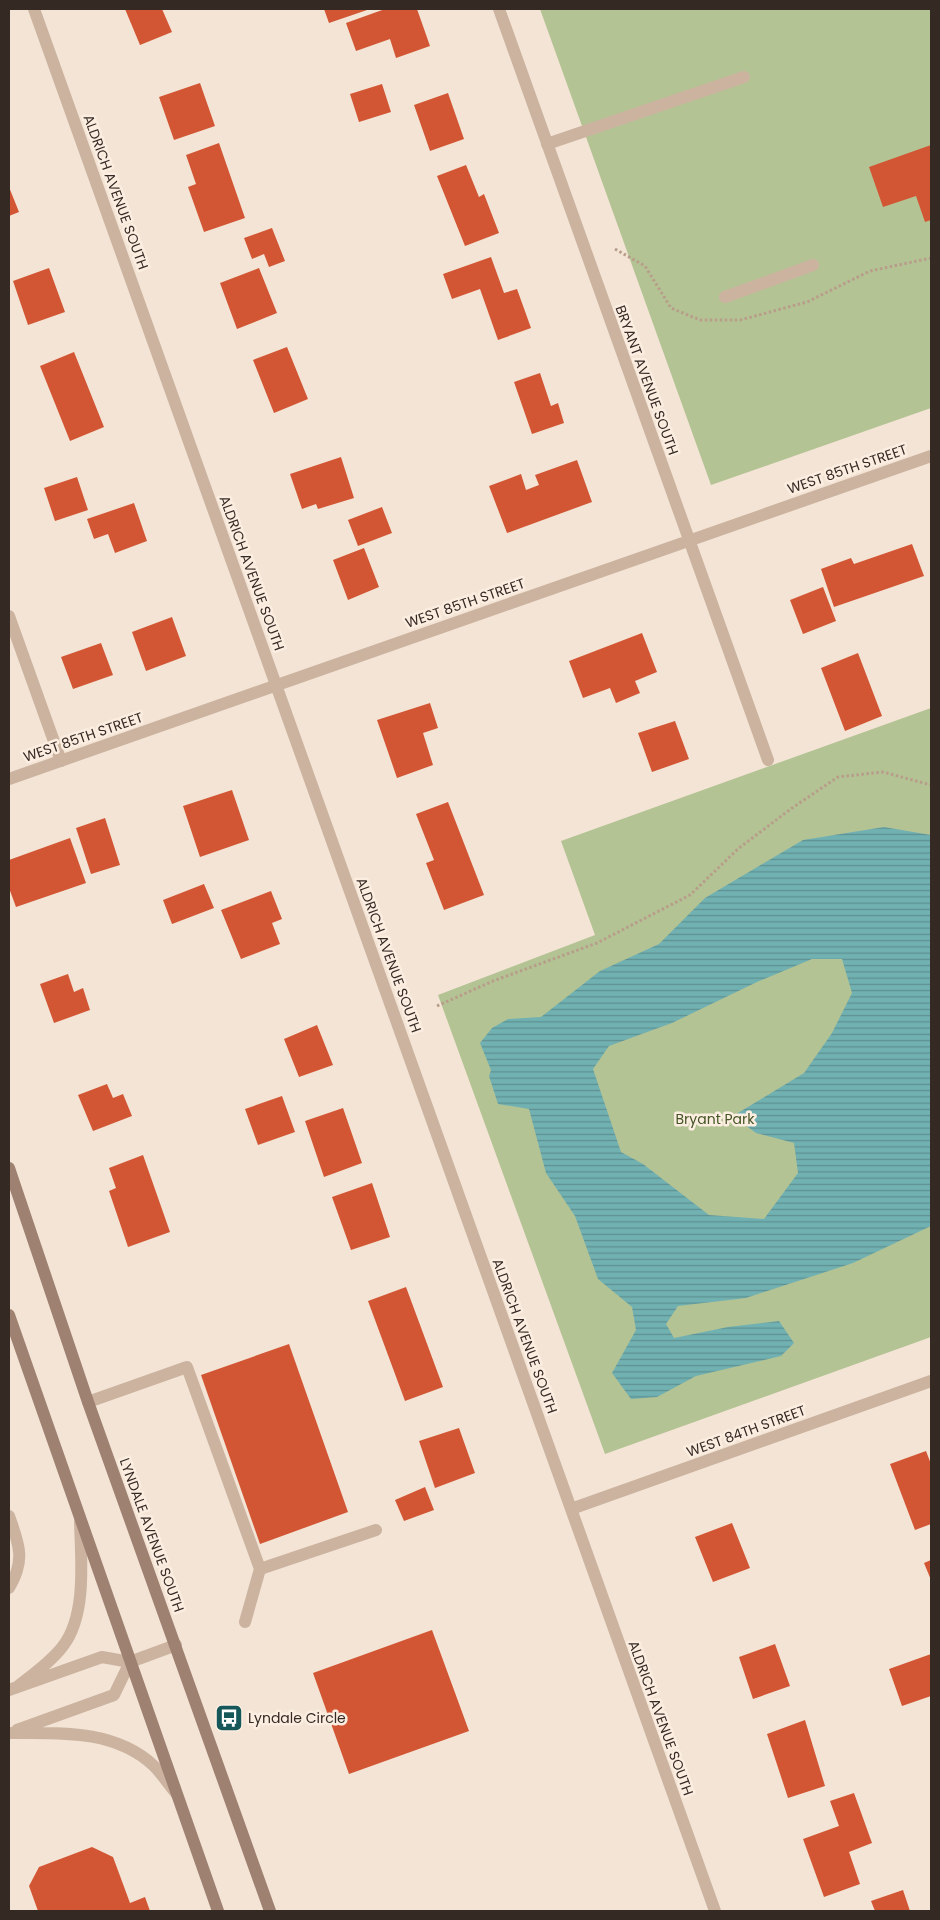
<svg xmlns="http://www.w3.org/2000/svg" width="940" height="1920" font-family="Poppins,sans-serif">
<defs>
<pattern id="water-rules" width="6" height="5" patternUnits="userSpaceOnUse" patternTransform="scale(1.25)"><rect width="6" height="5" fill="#71b1b2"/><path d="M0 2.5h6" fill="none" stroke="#5e9091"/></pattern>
</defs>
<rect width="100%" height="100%" fill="#f3e4d5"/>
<path fill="#b4c394" d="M540 9H931V408L711 485Z
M931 708V1337L605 1454 438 995 595 935 561 841Z"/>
<path fill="url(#water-rules)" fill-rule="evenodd" d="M884 827 931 835V1226L853 1263 746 1298 678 1306 666 1324 674 1338 728 1327 779 1321 794 1343 781 1356 696 1376 657 1397 631 1399 612 1373 636 1330 632 1307 598 1279 575 1216 546 1173 529 1109 498 1104 489 1076 491 1070 480 1043 492 1028 508 1019 541 1017 600 971 659 944 705 898 803 840ZM812 959H842L852 993 832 1033 804 1073 733 1116 756 1133 794 1143 798 1173 764 1219 709 1215 643 1164 621 1152 593 1069 609 1046 672 1023 757 982Z"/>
<path fill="#d25634" d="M125 9H162L172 32 140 45Z
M324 9H370L329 23Z
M385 9H417L430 46 396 58 390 39 356 51 346 23Z
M200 83 215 126 174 140 159 97Z
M382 84 391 112 359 122 350 94Z
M448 93 464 139 430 151 414 105Z
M219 143 245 218 204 232 188 187 196 184 186 155Z
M931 145V220L925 222 916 196 883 207 869 167Z
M466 165 479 197 484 194 499 233 465 246 437 176Z
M9 187 19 212 9 216Z
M272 228 285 261 269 267 264 254 252 259 244 238Z
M491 257 504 293 517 289 531 328 498 340 480 289 452 299 443 274Z
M49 268 65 312 28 325 13 281Z
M259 268 277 313 237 329 220 283Z
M287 347 308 399 274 413 253 360Z
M74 352 104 427 70 441 40 366Z
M540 373 551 406 558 403 564 423 532 434 514 382Z
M341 457 354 498 318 509 316 504 302 509 290 474Z
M577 460 592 502 507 533 489 486 521 474 526 490 539 485 535 475Z
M77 477 88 510 55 521 44 488Z
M134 503 147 541 115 553 108 534 94 539 87 519Z
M382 507 392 533 358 546 348 520Z
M912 544 924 576 834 607 821 569 851 558 854 564Z
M364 548 379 587 348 600 333 560Z
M823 587 836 621 803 634 790 600Z
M172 617 186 656 146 671 132 632Z
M642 633 657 672 635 681 640 693 616 703 610 688 583 698 569 661Z
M101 643 113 675 73 689 61 657Z
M858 653 882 716 845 731 821 668Z
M430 703 438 728 423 733 433 765 397 778 377 720Z
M675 721 689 759 652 772 638 733Z
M232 790 249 840 200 857 183 806Z
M448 802 484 895 444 910 426 863 434 860 416 814Z
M105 818 120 865 91 874 76 828Z
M70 838 86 883 16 907 9 888V860Z
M204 884 214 908 172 924 163 900Z
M271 891 282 919 272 923 280 944 241 959 221 910Z
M68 974 74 992 83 988 90 1010 54 1023 40 984Z
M317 1025 333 1065 299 1077 284 1039Z
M107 1084 113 1098 123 1094 132 1116 93 1131 78 1095Z
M282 1096 295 1132 258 1145 245 1109Z
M343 1108 362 1163 324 1177 305 1121Z
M143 1155 170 1232 128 1247 109 1191 116 1188 109 1168Z
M372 1183 390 1237 351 1250 332 1197Z
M406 1287 443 1387 405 1401 368 1301Z
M289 1344 348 1512 260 1544 201 1375Z
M459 1428 475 1473 435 1488 419 1441Z
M926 1451 931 1464V1524L915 1530 890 1464Z
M425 1487 434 1510 404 1521 395 1500Z
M732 1523 750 1568 713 1582 695 1537Z
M931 1560V1580L924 1563Z
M432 1630 469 1731 349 1774 313 1673Z
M775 1644 790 1686 753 1699 739 1657Z
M931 1654V1696L902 1706 889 1669Z
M805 1720 825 1786 788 1798 767 1734Z
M854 1793 872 1843 849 1852 860 1884 824 1897 803 1839 839 1826 830 1801Z
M92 1847 113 1857 130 1903 145 1897 150 1911H38L29 1886 39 1867Z
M903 1890 910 1911H875L871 1901Z"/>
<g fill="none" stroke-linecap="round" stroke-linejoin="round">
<path stroke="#b79d8a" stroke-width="3" stroke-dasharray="2.5 2.5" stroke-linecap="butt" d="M615 249 645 266 671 308 700 320H740L807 302 870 271 931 258
M437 1006 493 981 597 943 690 895 739 848 792 808 838 777 883 772 931 785"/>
<path stroke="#ccb3a0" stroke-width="12" d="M547 144 744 77
M725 297 813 265
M9 616 61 761
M88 1402 187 1367 260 1569 245 1622
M9 1516C19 1544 26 1560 9 1588
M260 1569 376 1530"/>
<path stroke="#ccb3a0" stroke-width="12" d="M34 9 715 1911
M499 9 768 760
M9 779 931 456
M571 1509 931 1381
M17 1687C33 1674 51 1662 63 1646 87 1615 81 1559 80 1522
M9 1690 102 1657 130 1662 176 1645
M17 1730 114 1695 130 1662
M9 1733C58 1733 115 1729 154 1766 162 1774 169 1785 176 1793"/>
<path stroke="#9f8172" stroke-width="12" d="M9 1168 88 1402 270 1911
M9 1315 218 1911"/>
</g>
<defs>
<g id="bus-square" transform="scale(1.4375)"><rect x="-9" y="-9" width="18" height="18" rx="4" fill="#16575a" stroke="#fbeee1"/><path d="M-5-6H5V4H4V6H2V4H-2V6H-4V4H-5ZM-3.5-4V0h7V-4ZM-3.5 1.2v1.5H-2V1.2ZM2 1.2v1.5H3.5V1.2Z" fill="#fff"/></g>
</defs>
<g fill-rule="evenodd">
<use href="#bus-square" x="229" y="1718"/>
</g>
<g text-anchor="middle" stroke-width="5" stroke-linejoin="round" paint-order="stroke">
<g font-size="14" fill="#352924" stroke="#fbeee1">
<text transform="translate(116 192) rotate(70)" y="5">ALDRICH AVENUE SOUTH</text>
<text transform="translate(647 380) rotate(70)" y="5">BRYANT AVENUE SOUTH</text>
<text transform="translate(847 469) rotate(-19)" y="5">WEST 85TH STREET</text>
<text transform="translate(252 573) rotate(70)" y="5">ALDRICH AVENUE SOUTH</text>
<text transform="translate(465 603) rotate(-19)" y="5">WEST 85TH STREET</text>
<text transform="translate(83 737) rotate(-19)" y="5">WEST 85TH STREET</text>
<text transform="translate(389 955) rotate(70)" y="5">ALDRICH AVENUE SOUTH</text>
<text transform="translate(525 1336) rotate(70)" y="5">ALDRICH AVENUE SOUTH</text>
<text transform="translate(746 1431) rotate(-20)" y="5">WEST 84TH STREET</text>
<text transform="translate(152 1535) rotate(70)" y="5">LYNDALE AVENUE SOUTH</text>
<text transform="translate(661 1718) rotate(70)" y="5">ALDRICH AVENUE SOUTH</text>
</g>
<g font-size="14" fill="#455526" stroke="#fbeee1">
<text x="715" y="1124">Bryant Park</text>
</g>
<g font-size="14" fill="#352924" stroke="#fbeee1" text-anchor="start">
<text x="248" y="1723">Lyndale Circle</text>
</g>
</g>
<rect width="940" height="1920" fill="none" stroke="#352924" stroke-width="20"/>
</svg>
